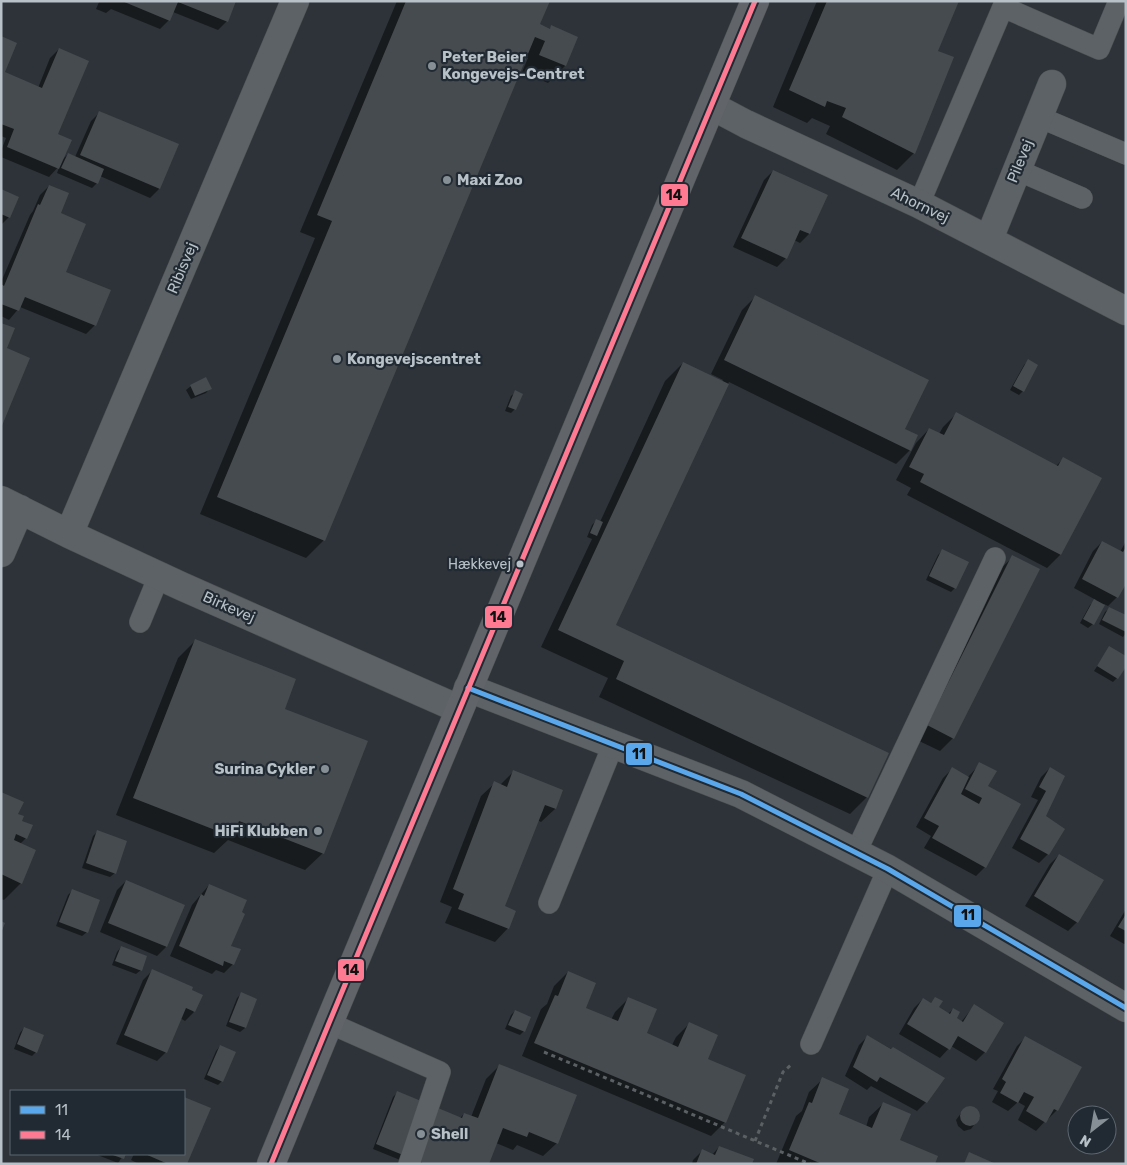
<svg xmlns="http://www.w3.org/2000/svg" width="1127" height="1165" font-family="Rubik,sans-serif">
<rect width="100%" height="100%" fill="#2d3338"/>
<path fill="#0007" d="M96 1H235L227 21 218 30 173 12 169 20 160 29 111 9 106 13 96 9 99 2Z
M397 1H549L539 25 549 30 552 27 565 66 548 83 522 72 528 58 525 57 323 541 306 558 200 514 315 238 300 232Z
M817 1H957L936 51 914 153 897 170 826 134 830 126 812 118 807 123 773 107Z
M1 38 3 73 38 88 50 58 59 49 57 135 61 161 68 154 75 157 91 121 100 112 177 145 159 189 150 198 100 176 97 183 92 188 57 173 60 165 49 177 1 157V151L6 138 1 136Z
M773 171 827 196 809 234 800 243 794 240 786 258 777 267 733 247 764 180Z
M49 186 59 214 65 272 95 325 86 334 20 307 9 320 1 316V282L30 215 33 211 40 195Z
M1 191 9 217 1 225Z
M756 296 903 429 910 450 896 464 729 382 615 626 867 797 850 814 599 697 608 678 541 647 592 539 587 537 592 525 596 521 600 522 665 381 683 363 722 382 723 380 711 374 742 310Z
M1028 361 1023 391 1019 395 1010 390 1024 365Z
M191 386 210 388 206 393 191 399 186 390Z
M516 392 515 409 511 413 505 411 511 396Z
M956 414 1056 466 1063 459 1100 478 1060 555 1047 568 907 495 911 488 896 480 916 443 929 429 939 434 943 427Z
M1126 541V582L1117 597 1108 606 1104 604 1093 624 1088 628 1080 623 1090 605 1096 600 1074 588 1093 551 1102 542 1120 552Z
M942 551 955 588 951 592 926 580 938 555Z
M1013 557 953 738 940 751 915 739 999 570Z
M1110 608 1126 617V633L1123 637 1099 624 1105 612Z
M195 641 283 710 323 853 305 870 228 840 214 853 116 815 178 658Z
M1109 648 1117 678 1113 682 1094 671Z
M980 764 986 787 985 867 976 876 924 848 931 836 916 827 943 778 952 769 968 777Z
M1050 768 1044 817 1048 854 1039 863 1012 848 1038 800 1031 797 1041 777Z
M513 772 562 791 555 809 541 822 537 820 503 907 508 928 495 942 445 923 452 907 440 902 481 796 495 783 500 785Z
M1 794 17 815 26 838 20 844 21 883 4 900 1 899Z
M97 832 115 873 110 877 82 868 93 836Z
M1059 855 1077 922 1068 931 1025 906 1050 864Z
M126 881 183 905 166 947 157 956 100 932 117 890Z
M209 885 229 946 233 964 224 973 216 970 212 974 170 956 192 905Z
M72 891 87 932 82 936 56 926 68 895Z
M1126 909V945L1110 936Z
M121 947 141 970 136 974 112 965 117 952Z
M152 971 194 1012 185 1021 180 1018 166 1052 157 1061 116 1044 143 980Z
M568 972 584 1008 611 1020 615 1012 628 999 645 1034 672 1045 676 1037 689 1024 706 1059 744 1075 725 1122 711 1136 522 1056 541 1009 547 1004 554 986Z
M241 994 256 999 245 1028 240 1032 226 1026 237 998Z
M935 998 937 1008 948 1014 953 1009 955 1019 961 1022 974 1006 985 1052 976 1061 951 1046 940 1058 899 1034 914 1008 923 999 930 1004Z
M515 1011 524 1031 520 1035 505 1029 511 1015Z
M24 1028 36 1052 32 1056 14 1049 20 1033Z
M868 1036 943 1078 926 1102 917 1111 871 1086 867 1090 845 1076 859 1045Z
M1026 1037 1057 1110 1048 1119H1047L1036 1131 1018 1120 1025 1106 1018 1102 1008 1111 992 1102 998 1091 993 1089 1017 1046Z
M220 1046 222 1081 218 1085 204 1079 216 1051Z
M500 1065 557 1143 543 1156 517 1145 513 1150 496 1143 488 1164H410L373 1149 393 1097 397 1093 460 1118 464 1114 471 1117 486 1079Z
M823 1079 837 1114 866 1127 869 1117 883 1104 899 1140 934 1164H776L796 1116 802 1111 809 1092Z
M184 1098 209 1108 185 1164H139L131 1160 134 1154H184Z
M971 1107 977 1111 980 1117 971 1129 964 1131 958 1126 956 1120 964 1109Z
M719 1147 751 1164H692L693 1160 702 1151 712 1155Z
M95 1154H124L118 1163Z"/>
<path fill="#464b50" d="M122 1H236L228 22 178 2 170 21Z
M406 1H550L540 24 550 29 551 25 578 37 566 66 539 55 545 41 535 37 325 541 217 497 332 221 317 215Z
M827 1H959L938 51 954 57 915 154 842 117 846 108 827 101 825 107 789 90Z
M1 36 17 43 5 72 42 88 59 48 89 61 58 134 72 140 59 169 7 147 14 129 1 124Z
M99 111 179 144 160 189 80 155Z
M68 153 104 169 98 184 61 168Z
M773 170 828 195 810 234 800 230 787 259 741 238Z
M49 185 69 193 61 213 86 224 66 272 111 290 96 326 25 297 19 311 1 304V284L4 286 38 204 40 205Z
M1 189 19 197 10 218 1 214Z
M755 295 929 380 905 429 918 435 911 451 724 360Z
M1 323 15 328 7 348 30 358 1 428Z
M1028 359 1038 365 1024 392 1013 386Z
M683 362 729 384 616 625 889 753 868 798 616 679 624 661 558 630Z
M206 377 212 389 195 396 190 385Z
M515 390 523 394 516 410 508 407Z
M956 412 1058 466 1063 457 1102 478 1061 555 920 482 924 474 909 467 929 428 944 435Z
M596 519 603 522 597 536 590 533Z
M1102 541 1123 552 1126 547V584L1118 598 1082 579Z
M942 549 969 562 956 589 929 576Z
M1012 555 1040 569 954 739 927 725Z
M1094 599 1105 605 1094 625 1083 619Z
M1109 607 1126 615V632L1102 620Z
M195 639 296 679 285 709 368 741 324 854 239 821 233 837 133 798Z
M1109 646 1126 656V667L1118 679 1097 666Z
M979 762 997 771 988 786 1021 804 986 868 932 838 939 826 924 818 952 767 969 777 961 794 979 804 982 798 965 789Z
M1050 767 1065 776 1046 816 1065 829 1049 855 1020 839 1046 791 1039 787Z
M513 770 563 790 556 809 545 805 505 906 516 911 509 929 458 909 464 894 453 889 494 781 507 787Z
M1 792 24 802 18 814 24 816 22 821 33 825 27 839 16 834 14 840 36 850 22 884 1 874Z
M97 830 127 841 116 874 86 863Z
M1059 854 1104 880 1078 923 1034 896Z
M126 880 185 905 167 947 108 923Z
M209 884 247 900 242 912 245 914 231 946 241 949 234 965 224 961 223 966 179 946 201 894 204 896Z
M72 889 100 900 88 933 59 922Z
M1126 914V931L1118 927Z
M1 921 5 923 1 933Z
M121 946 147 956 142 971 115 961Z
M152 969 193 987 192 990 203 995 195 1012 186 1008 167 1053 124 1035Z
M568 971 596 983 586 1008 618 1021 628 997 657 1009 647 1033 678 1047 689 1022 718 1035 708 1059 746 1075 726 1123 534 1043 555 995 558 996Z
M241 992 257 999 246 1028 229 1022Z
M935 997 943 1001 939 1007 950 1014 953 1008 960 1012 957 1018 963 1022 974 1004 1004 1023 986 1053 958 1036 950 1050 907 1024 923 998 931 1003Z
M515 1010 531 1017 525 1032 508 1025Z
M24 1027 44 1035 37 1053 17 1044Z
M867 1035 891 1049 893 1047 945 1078 927 1103 880 1077 877 1082 853 1067Z
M1025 1036 1082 1067 1058 1111 1054 1109 1046 1123 1026 1111 1034 1097 1024 1092 1018 1103 1000 1093 1006 1082 1002 1079Z
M220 1045 236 1052 223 1082 207 1075Z
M499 1064 577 1095 558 1144 529 1132 527 1137 503 1128 489 1164H425L376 1144 397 1091 462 1118 464 1113 478 1118Z
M822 1077 849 1089 839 1114 872 1128 883 1102 911 1114 900 1140 938 1156 935 1164H822L789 1150 809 1102 812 1103Z
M184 1097 211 1108 187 1164H168L145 1154H184Z
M960 1116a10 10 0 1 1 20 0a10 10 0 1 1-20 0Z
M719 1146 754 1159 752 1164H696L702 1149 715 1155Z
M969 1152 996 1164H964Z
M110 1154H126L124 1159Z"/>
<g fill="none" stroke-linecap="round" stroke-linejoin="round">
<g stroke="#4b4f53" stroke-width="22">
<path id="service" d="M1003 7 1099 49 1119 1
M1039 117 1126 154
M1017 170 1082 198
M919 204 1003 7 1008 1
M140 622 159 576
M856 852 995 558
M549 903 613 745
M329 1023 440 1072 409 1164
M811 1044 888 869"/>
</g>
<g stroke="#4b4f53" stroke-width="29">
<path id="minor" d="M712 106 746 124 919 204 1126 311
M989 239 1052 84
M1 500 69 534 181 586 459 709
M69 534 295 1
M1 553 20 509
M468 688 741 794 888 869 1126 1008"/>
</g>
<g stroke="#4b4f53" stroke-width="29">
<path id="secondary" d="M271 1164 329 1023 755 1"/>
</g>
<path stroke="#5b6064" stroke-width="3" stroke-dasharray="4 4" stroke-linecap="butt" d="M544 1052 810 1164
M755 1141 783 1072 792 1064"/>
<use href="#service" stroke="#5d6266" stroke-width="21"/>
<use href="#minor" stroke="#5d6266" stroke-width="28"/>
<use href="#secondary" stroke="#61656a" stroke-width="28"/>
<g stroke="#212a32" stroke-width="9">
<path id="bus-1" d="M468 688 741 794 888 869 1126 1008"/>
</g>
<g stroke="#212a32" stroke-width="9">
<path id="bus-2" d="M271 1164 329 1023 755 1"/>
</g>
<use href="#bus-1" stroke="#5aa8eb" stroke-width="5"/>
<use href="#bus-2" stroke="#fe7a93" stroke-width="5"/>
</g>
<g fill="#878f96" stroke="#212a32" stroke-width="2">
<circle cx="432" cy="66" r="5"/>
<circle cx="447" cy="180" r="5"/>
<circle cx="337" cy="359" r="5"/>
<circle cx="325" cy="769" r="5"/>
<circle cx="318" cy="831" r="5"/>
<circle cx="421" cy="1134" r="5"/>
</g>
<circle fill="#b8c0c8" stroke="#212a32" stroke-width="2" cx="520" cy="564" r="4.5"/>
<g text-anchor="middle" stroke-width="4.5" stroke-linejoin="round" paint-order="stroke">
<g font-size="14" fill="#b8c0c8" stroke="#212a32" text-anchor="end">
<text x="511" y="569">Hækkevej</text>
</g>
<g font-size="15" font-weight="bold" fill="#b8c0c8" stroke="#212a32" text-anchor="start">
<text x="442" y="62">Peter Beier<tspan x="442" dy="17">Kongevejs-Centret</tspan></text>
<text x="457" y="185">Maxi Zoo</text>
<text x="347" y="364">Kongevejscentret</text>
<text x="315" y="774" text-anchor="end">Surina Cykler</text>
<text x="308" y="836" text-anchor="end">HiFi Klubben</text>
<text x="431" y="1139">Shell</text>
</g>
<g font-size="15" fill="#b8c0c8" stroke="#212a32">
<text transform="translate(1020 161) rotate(-68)" y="5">Pilevej</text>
<text transform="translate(920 205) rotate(26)" y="5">Ahornvej</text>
<text transform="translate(182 268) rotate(-67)" y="5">Ribisvej</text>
<text transform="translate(229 607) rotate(24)" y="5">Birkevej</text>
</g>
</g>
<g stroke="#212a32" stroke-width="2">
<rect x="660" y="183" width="29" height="24" rx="5" fill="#fe7a93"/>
<rect x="484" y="605" width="29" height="24" rx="5" fill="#fe7a93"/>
<rect x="625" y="742" width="28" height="24" rx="5" fill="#5aa8eb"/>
<rect x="953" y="904" width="29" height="24" rx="5" fill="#5aa8eb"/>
<rect x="337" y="958" width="28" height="24" rx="5" fill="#fe7a93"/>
</g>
<g font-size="14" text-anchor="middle" font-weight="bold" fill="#111">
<text x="674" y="200">14</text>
<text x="498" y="622">14</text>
<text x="639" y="759">11</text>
<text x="968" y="920">11</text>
<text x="351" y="975">14</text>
</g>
<rect width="1127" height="1165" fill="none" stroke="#b8c0c8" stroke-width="5"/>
<rect x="10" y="1090" width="175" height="65" fill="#212a32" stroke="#5d666e"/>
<rect x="20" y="1106" width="25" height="8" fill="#5aa8eb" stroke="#5d666e"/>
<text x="55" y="1115" font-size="15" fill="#b8c0c8">11</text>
<rect x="20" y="1131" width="25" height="8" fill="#fe7a93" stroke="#5d666e"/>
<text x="55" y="1140" font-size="15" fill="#b8c0c8">14</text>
<g transform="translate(1092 1130) rotate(211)"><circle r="24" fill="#212a32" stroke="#5d666e"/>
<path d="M0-4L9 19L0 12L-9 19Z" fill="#878f96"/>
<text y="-8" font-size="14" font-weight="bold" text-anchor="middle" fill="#b8c0c8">N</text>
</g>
</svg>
